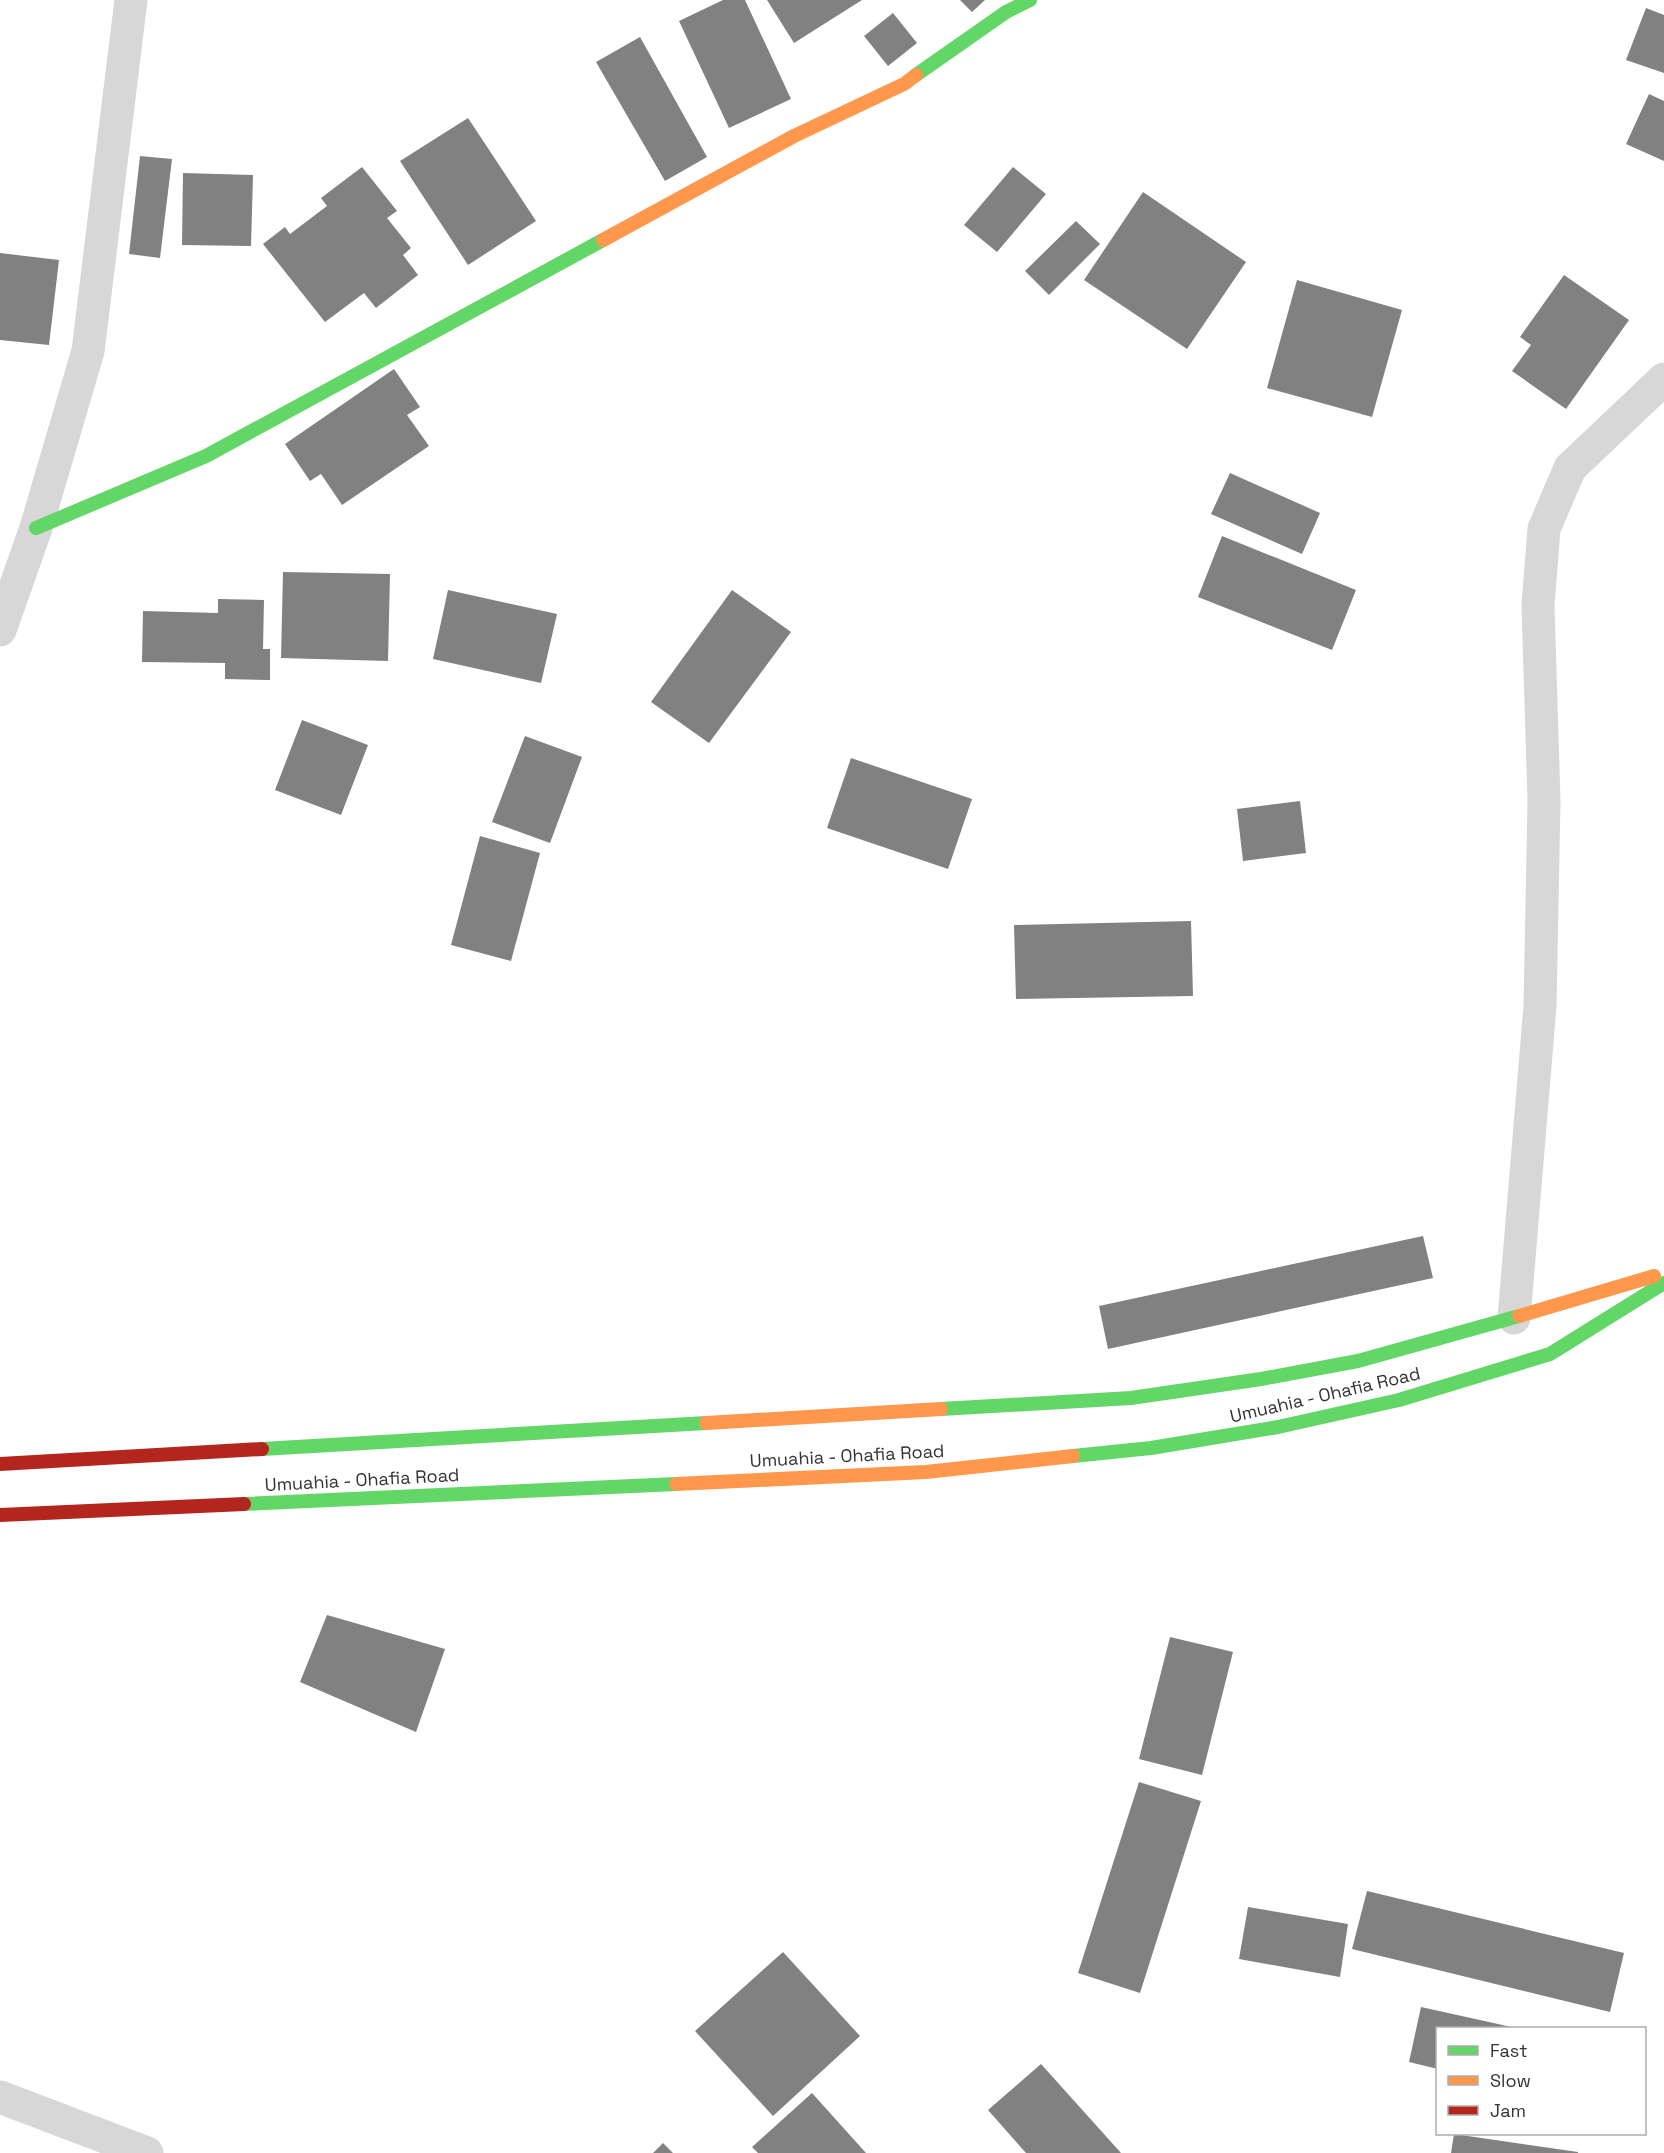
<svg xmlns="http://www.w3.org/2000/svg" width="1664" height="2153" font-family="'Space Grotesk',sans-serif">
<rect width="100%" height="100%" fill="#fff"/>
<path fill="#818181" d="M723 0H745L791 99 729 128 679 21Z
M767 0H862L794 43Z
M960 0H985L972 12Z
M1646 8 1664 15V73L1626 60Z
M893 13 917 43 888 66 864 36Z
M640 37 707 157 665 181 596 62Z
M1649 94 1664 101V161L1626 144Z
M468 118 536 221 468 265 400 161Z
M140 156 172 159 160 258 129 254Z
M362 167 397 211 387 218 411 248 403 255 418 275 376 308 364 293 325 322 263 244 285 227 290 234 327 206 321 198Z
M1013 167 1046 194 997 252 964 225Z
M183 173 253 175 251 246 182 245Z
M1143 192 1246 262 1187 349 1084 280Z
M1076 221 1100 244 1049 295 1025 271Z
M0 253 59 260 49 345 0 340Z
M1564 275 1629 320 1566 409 1512 371 1531 345 1520 337Z
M1297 280 1402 310 1372 417 1267 388Z
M394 369 420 407 407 415 429 446 342 505 321 474 310 481 285 444Z
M1230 473 1320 513 1302 554 1211 514Z
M1222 536 1356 590 1332 650 1198 597Z
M283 572 390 574 388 661 281 658Z
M448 590 557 614 541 683 433 659Z
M732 590 791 632 709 743 651 702Z
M218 599 264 600 263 649H270V680L225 679V663L142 662 143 611 218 613Z
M302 720 368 745 341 815 275 790Z
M525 736 582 757 550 843 492 822Z
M851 758 972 799 948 869 827 828Z
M1300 801 1306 853 1243 861 1237 809Z
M480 836 540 853 511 961 451 945Z
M1191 921 1193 996 1016 999 1014 925Z
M1423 1236 1433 1278 1108 1349 1099 1306Z
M327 1615 445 1649 416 1732 300 1682Z
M1170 1637 1233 1652 1202 1775 1139 1759Z
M1139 1782 1201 1801 1140 1993 1078 1973Z
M1367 1891 1624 1953 1610 2012 1352 1949Z
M1248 1907 1348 1924 1340 1977 1239 1959Z
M783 1952 860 2036 773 2116 695 2031Z
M1421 2007 1516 2028H1438V2069L1409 2062Z
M1041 2064 1121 2153H1026L988 2110Z
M812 2093 866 2153H758L752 2147Z
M1454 2134 1578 2152V2153H1451Z
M663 2143 673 2153H653Z"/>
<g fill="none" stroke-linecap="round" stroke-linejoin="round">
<path stroke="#d7d7d7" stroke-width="33" d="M0 630 36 528 88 351 131 0
M1514 1318 1540 1006 1544 801 1538 605 1544 529 1570 468 1664 379
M0 2097 147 2153"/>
<path stroke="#63d668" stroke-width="14" d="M916 75 1006 12 1030 0
M36 528 206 456 603 240
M941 1409 1131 1398 1261 1379 1358 1361 1519 1316
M262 1449 706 1423
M1073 1456 1151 1448 1278 1427 1399 1400 1550 1354 1664 1283
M244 1504 676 1484"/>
<path stroke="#ff974d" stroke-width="14" d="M603 240 794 136 904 84 916 75
M1519 1316 1654 1276
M706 1423 941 1409
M676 1484 926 1472 1073 1456"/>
<path stroke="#b3261e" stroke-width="14" d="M0 1464 262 1449
M0 1515 244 1504"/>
</g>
<g text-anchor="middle" stroke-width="6" stroke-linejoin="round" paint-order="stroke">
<g font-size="18" fill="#333" stroke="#fff">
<text transform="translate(1325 1395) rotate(-13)" y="6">Umuahia - Ohafia Road</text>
<text transform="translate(847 1456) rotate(-3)" y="6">Umuahia - Ohafia Road</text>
<text transform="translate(362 1480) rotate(-3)" y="6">Umuahia - Ohafia Road</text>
</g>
</g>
<rect x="1436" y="2027" width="210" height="108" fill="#ffffff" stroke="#adadad" stroke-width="1.5"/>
<rect x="1448" y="2046" width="30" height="9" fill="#63d668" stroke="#adadad" stroke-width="1.5"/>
<text x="1490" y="2057" font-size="18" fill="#333333">Fast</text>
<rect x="1448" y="2076" width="30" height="9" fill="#ff974d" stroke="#adadad" stroke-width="1.5"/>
<text x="1490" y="2087" font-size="18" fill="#333333">Slow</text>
<rect x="1448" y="2106" width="30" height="9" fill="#b3261e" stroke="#adadad" stroke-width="1.5"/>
<text x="1490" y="2117" font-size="18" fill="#333333">Jam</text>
</svg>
